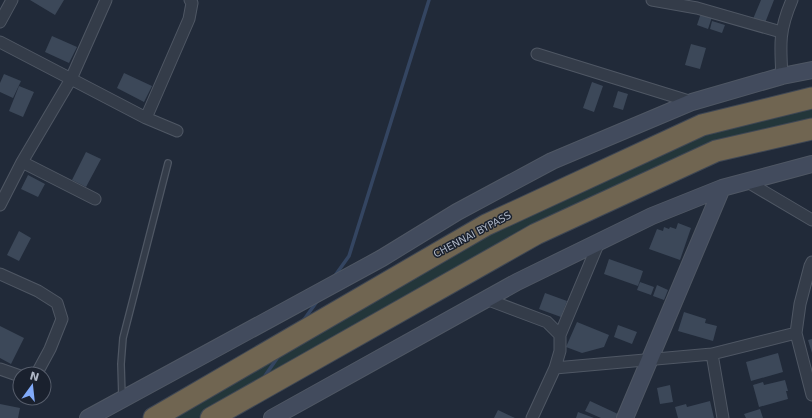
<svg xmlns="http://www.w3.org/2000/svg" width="812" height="418" font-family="'DejaVu Sans',sans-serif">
<rect width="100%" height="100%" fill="#212a39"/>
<path fill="#23363a" d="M812 106V122L717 145 307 357 198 418H166L492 230 700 130Z"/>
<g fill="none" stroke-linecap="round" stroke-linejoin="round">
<path stroke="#344561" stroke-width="3.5" d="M334 277 349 256 429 0
M303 321 318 300
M262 380 278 357"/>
</g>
<path fill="#3c4859" d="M30 0H64L55 15Z
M761 0H774L765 23 753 19Z
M701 13 712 17 708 29 697 25Z
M712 21 725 25 722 33 710 29Z
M52 36 77 47 69 63 45 52Z
M691 44 706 48 700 69 685 65Z
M124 73 152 86 144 102 117 88Z
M4 74 21 81 13 98 0 92V83Z
M592 82 603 86 594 112 583 108Z
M19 86 34 92 23 117 9 111Z
M618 91 628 94 623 110 613 107Z
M86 152 101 159 86 187 72 180Z
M28 175 45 184 38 197 21 189Z
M678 223 691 228 680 260 649 249 657 229 663 231 664 227 669 229 670 227 676 229Z
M19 231 31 238 19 261 7 255Z
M609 259 643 271 638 286 604 274Z
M640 282 654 287 651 295 637 290Z
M657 285 668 290 664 300 653 296Z
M545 293 567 301 561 317 539 309Z
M684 312 706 319 705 323 717 326 713 341 678 331Z
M577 322 609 335 604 347 582 353 566 347Z
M618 325 637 332 632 344 614 337Z
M0 326 24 338 11 364 0 358Z
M812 339V353L808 340Z
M778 353 783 372 751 381 746 362Z
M785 380 788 391H786L788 399 759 407 753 385 763 382 764 385Z
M670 385 673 402 660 404 657 388Z
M590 401 618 414 617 418H601L585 411Z
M710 401 714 418H678L675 407 686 404 687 407Z
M0 404 20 408 18 418H0Z
M760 409 763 418H746L744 414Z
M498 410 515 418H494Z
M578 412 594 418H576Z"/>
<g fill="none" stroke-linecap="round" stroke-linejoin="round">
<g stroke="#4f5764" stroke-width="8">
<path id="lane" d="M122 397 121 364 123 338 168 163"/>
</g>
<g stroke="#4f5764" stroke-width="13">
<path id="street" d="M652 0 697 8 781 32
M0 22 12 0
M0 42 146 118 177 131
M537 54 692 102
M782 76C780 44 779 30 792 0
M146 118 189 19 192 3 190 0
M22 162 95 199
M746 181 812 220
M0 205 22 162 71 79 106 0
M812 262 810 266 800 304 796 333 812 395
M0 274 38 291 57 303 62 319 50 349 37 373 34 374
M486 299 547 322 560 335V351L555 368 532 418
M560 335 599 242
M712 354 723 418
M555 368 712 354 796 333
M0 369 20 376"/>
</g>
<g stroke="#4f5764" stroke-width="18">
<path id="secondary" d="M88 418 382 258 457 212 552 161 692 102 782 76 812 70
M272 418 517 282 652 216 722 188 812 164
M625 418 722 188"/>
</g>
<g stroke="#3f4754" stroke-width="23">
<path id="highway" d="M154 418 486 225 702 125 812 98
M211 418 536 234 716 151 812 129"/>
</g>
<use href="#lane" stroke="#343c49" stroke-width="5.5"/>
<use href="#street" stroke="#343c49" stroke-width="11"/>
<use href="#secondary" stroke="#424b5d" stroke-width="16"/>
<use href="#highway" stroke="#706551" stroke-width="21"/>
</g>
<g text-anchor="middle" stroke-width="3" stroke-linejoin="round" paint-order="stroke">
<g font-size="10" fill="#afb7c6" stroke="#1a212e">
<text transform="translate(472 234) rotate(-28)" y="4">CHENNAI BYPASS</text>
</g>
</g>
<g transform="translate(32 386) rotate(15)"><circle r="19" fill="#1a212e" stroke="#565d6b"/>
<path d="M0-3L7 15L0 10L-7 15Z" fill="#81aaf9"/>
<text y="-6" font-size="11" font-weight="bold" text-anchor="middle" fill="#afb7c6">N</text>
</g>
</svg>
